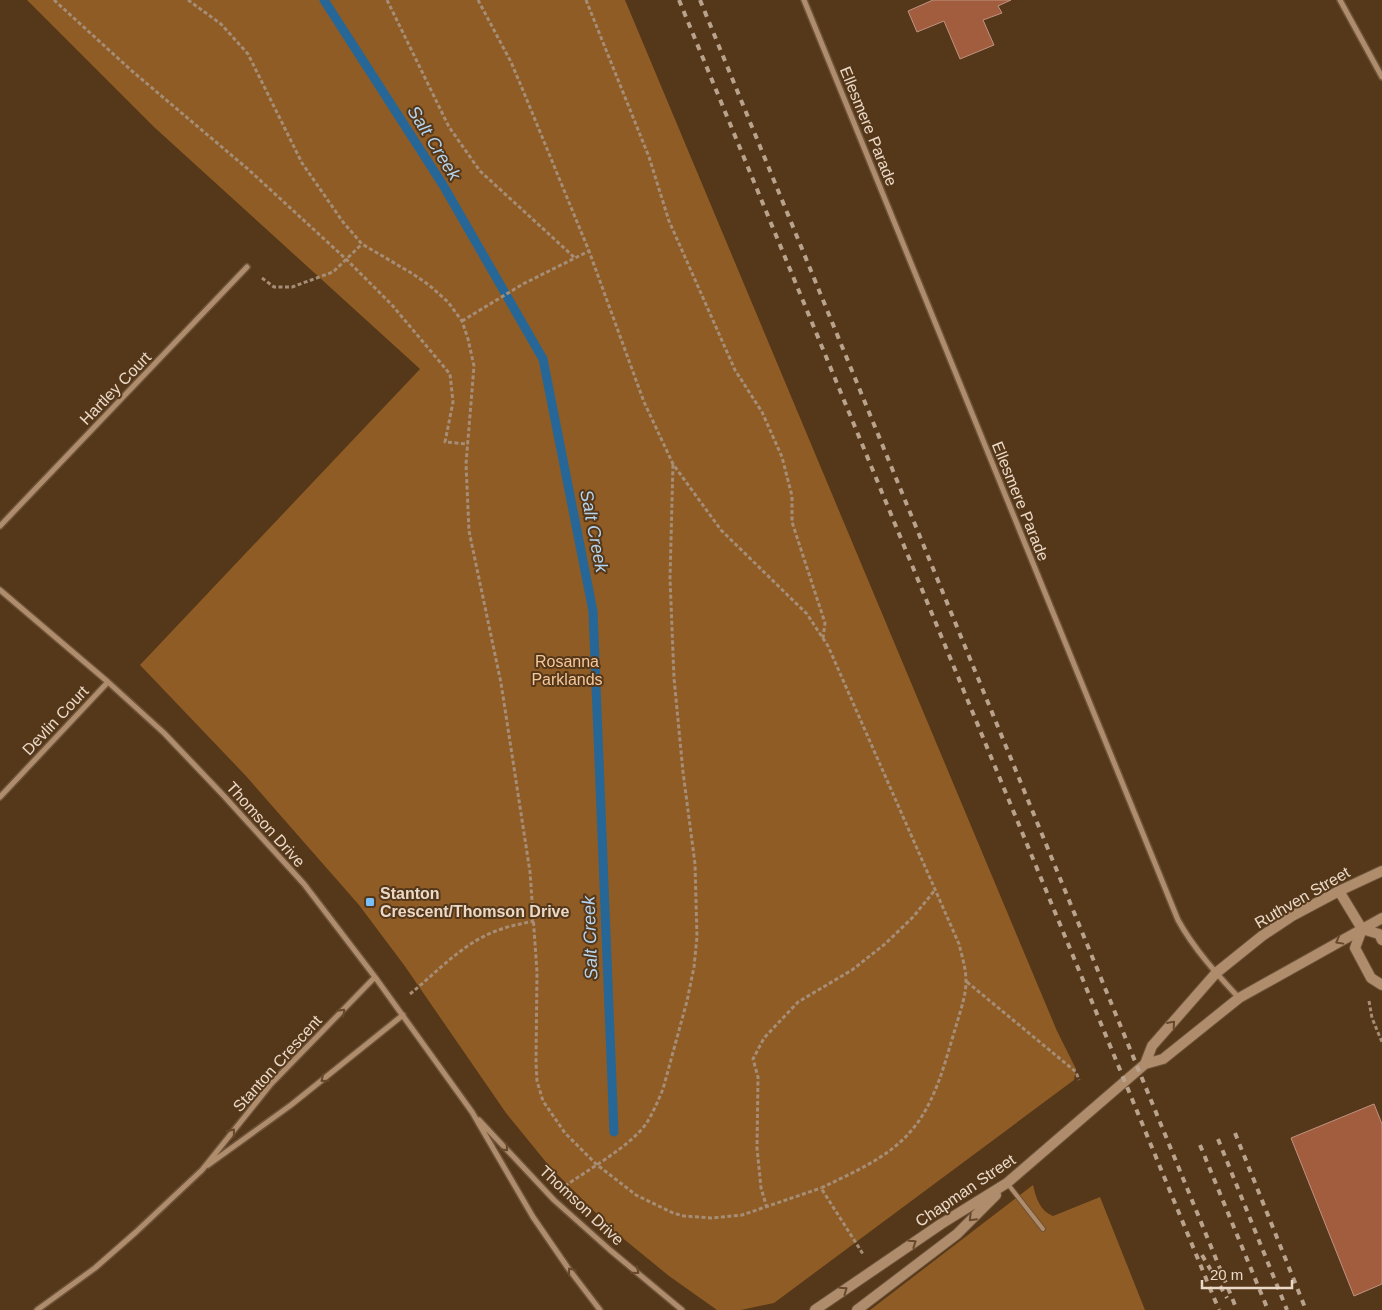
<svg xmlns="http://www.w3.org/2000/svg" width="1382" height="1310" font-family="Helvetica,sans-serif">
<rect width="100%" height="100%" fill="#553719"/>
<path fill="#8f5c25" d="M27 0H625L1057 1031 1076 1069 1074 1080 774 1303 741 1310H717L669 1276 614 1231 550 1167 506 1113 404 965 359 905 246 776 140 665 420 369 154 127Z
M1033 1185C1036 1198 1040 1211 1053 1216L1100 1197 1145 1310H870Z"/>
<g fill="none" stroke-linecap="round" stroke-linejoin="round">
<path stroke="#266797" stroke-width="9" d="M324 0 443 185 543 359 593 611 614 1132"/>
</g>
<path fill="#a25d3e" stroke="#c09380" d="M933 0H1011L998 6 1002 13 983 20 994 45 960 59 944 21 917 32 908 11Z
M1374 1104 1382 1124V1284L1354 1296 1291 1138Z"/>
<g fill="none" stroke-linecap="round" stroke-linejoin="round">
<g stroke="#6b5238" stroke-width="6">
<path id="lane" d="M1007 1183 1043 1229"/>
</g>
<g stroke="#6b5238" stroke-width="8">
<path id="street" d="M804 0 1178 920C1194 949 1216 973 1239 998
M1340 0 1382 77
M0 526 247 267
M0 590 108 682 164 733 224 796 304 884 375 977 472 1112 533 1217 568 1268 600 1310
M0 797 108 682
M479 1120 554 1200 610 1250 682 1310
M208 1165 291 1105 403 1015
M37 1310 95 1268 136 1232 202 1170 271 1084 375 977"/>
</g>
<g stroke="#6b5238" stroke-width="12">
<path id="secondary" d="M1339 891 1362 929 1379 934 1382 940
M1362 929 1355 948 1371 978 1382 985
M1145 1064 1163 1059 1239 998 1382 918
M815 1310 941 1224 1007 1183 1145 1064 1152 1046 1216 973 1262 936 1292 916 1339 891 1382 871
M857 1310 957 1234 996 1195"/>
</g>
<path stroke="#a58d76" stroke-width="3" stroke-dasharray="4 2.5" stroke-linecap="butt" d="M54 0 132 71 249 170 347 260 392 305 450 374 453 402 445 442 468 444
M188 0 221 24 248 54 302 163 343 222 362 244 413 274 429 285 448 302 462 321 468 339 474 366 466 464 469 531 501 683 530 872 537 972 536 1062 537 1081 543 1101 565 1133 596 1164 636 1195 673 1213 684 1216 711 1218 742 1215 821 1188
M387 0 449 127 480 171 575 258
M478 0 511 62 522 88 589 251 644 402 673 464 721 530 807 614 828 646 959 944C962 956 966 969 966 981 966 996 960 1012 956 1026 945 1062 936 1102 911 1131 888 1158 852 1173 821 1188L863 1254
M586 0 649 157 669 221 735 370 762 412 782 457 792 496V522L825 623 823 638
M262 278 274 287H292L333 272 362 244
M462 321 523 284 589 251
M967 982 1070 1067 1076 1072 1079 1080
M410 994C437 972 463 943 496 931 508 926 521 924 534 921
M1369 1001 1372 1018 1382 1042
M565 1186C589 1169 629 1147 646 1124 653 1113 658 1101 663 1089L687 1001 694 967 697 937 695 864 683 772 674 678 670 578 673 464
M767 1208 761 1188 757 1148 758 1077 753 1059 764 1038 798 1002 852 970 885 944 913 917 935 890"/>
<use href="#lane" stroke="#ae8c6c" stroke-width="4"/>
<use href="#street" stroke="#ae8c6c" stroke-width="5"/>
<use href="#secondary" stroke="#ae8c6c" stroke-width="10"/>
<path stroke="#b9a38d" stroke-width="4" stroke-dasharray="6 6" stroke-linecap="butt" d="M679 0 1219 1310
M700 0 1237 1310
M1235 1133 1306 1310
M1218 1139 1287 1310
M1200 1145 1268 1310
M1202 1255 1227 1298"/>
</g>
<defs><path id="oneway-chevron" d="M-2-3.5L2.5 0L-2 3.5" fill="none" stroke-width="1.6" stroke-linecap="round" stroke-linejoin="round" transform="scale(1.25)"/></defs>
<g stroke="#67482a">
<use href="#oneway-chevron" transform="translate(1339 941) rotate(151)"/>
<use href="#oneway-chevron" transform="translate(342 1012) rotate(-45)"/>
<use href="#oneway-chevron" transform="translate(1172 1024) rotate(-49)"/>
<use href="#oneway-chevron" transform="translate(324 1079) rotate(141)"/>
<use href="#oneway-chevron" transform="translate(232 1132) rotate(-51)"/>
<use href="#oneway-chevron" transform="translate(505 1148) rotate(47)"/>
<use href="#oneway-chevron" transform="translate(972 1218) rotate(135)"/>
<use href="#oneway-chevron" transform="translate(913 1243) rotate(-34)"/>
<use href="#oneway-chevron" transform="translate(571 1271) rotate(-127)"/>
<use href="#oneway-chevron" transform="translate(636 1271) rotate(40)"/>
<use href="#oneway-chevron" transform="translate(844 1290) rotate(-35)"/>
</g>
<rect fill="#79bff8" stroke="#553719" stroke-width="2" x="365" y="897" width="10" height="10" rx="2.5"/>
<g text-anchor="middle" stroke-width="4" stroke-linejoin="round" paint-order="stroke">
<g font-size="16" fill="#ebd9c8" stroke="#553719">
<text transform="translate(869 126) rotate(68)" y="6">Ellesmere Parade</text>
<text transform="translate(115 388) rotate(-46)" y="6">Hartley Court</text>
<text transform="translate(1021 501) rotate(68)" y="6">Ellesmere Parade</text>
<text transform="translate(55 720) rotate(-47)" y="6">Devlin Court</text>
<text transform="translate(266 824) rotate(48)" y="6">Thomson Drive</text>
<text transform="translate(1302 897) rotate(-30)" y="6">Ruthven Street</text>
<text transform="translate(277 1063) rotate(-48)" y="6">Stanton Crescent</text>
<text transform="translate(965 1190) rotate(-34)" y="6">Chapman Street</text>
<text transform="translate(582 1205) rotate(43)" y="6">Thomson Drive</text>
</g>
<g font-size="16" fill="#f7c89c" stroke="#553719">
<text x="567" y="667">Rosanna<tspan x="567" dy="18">Parklands</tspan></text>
</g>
<g font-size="16" font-weight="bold" fill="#ebd9c8" stroke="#553719" text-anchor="start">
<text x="380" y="899">Stanton<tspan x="380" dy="18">Crescent/Thomson Drive</tspan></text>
</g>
<g font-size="18" font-style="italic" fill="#b4d5f1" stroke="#553719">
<text transform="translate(434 143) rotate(58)" y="6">Salt Creek</text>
<text transform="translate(594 531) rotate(79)" y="6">Salt Creek</text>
<text transform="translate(590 938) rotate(-92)" y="6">Salt Creek</text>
</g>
</g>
<path d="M1202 1280v8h90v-8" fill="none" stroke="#ebd9c8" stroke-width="2.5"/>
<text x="1210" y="1280" font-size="15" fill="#ebd9c8" stroke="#553719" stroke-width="4" paint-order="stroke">20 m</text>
</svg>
